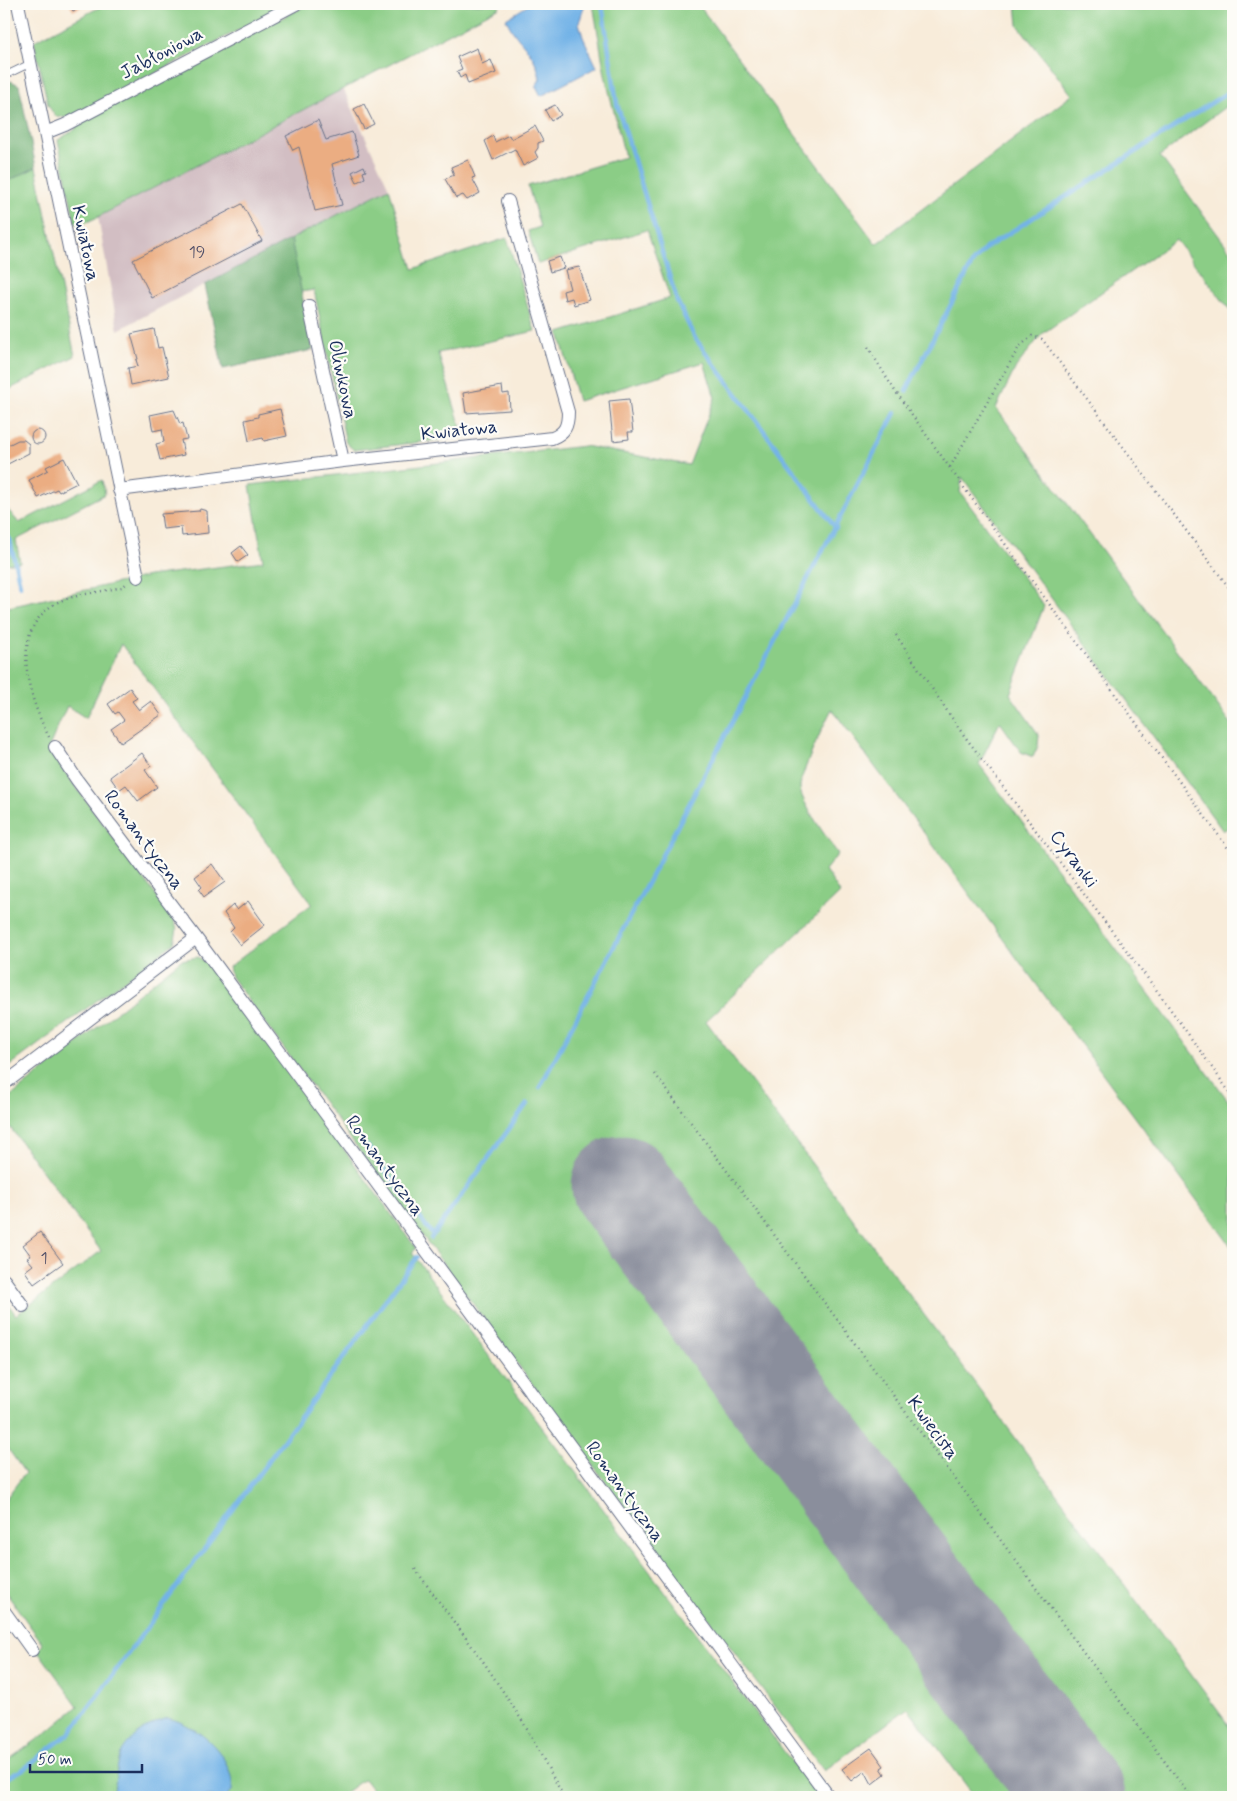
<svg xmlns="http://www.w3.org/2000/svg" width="1237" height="1801" font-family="Mynerve,sans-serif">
<rect width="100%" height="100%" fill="#fdfcf7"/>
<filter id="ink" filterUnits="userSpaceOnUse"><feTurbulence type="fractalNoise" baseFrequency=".02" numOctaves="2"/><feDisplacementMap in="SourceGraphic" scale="10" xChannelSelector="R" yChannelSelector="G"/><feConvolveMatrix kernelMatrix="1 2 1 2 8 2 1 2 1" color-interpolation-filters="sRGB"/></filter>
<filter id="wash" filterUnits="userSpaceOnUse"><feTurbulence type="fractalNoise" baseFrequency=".0096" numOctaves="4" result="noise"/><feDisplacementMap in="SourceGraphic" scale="20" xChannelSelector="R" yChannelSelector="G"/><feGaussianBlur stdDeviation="1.12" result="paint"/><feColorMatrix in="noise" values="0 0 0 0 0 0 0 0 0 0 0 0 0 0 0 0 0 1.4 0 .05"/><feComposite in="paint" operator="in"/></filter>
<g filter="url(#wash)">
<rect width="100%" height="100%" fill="#f8ecda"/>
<path fill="#d2bec3" d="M343 88 389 188 118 330 98 217Z"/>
<path fill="#8bcd86" stroke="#537e72" d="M106 4H289L69 118 55 116 48 105 34 41Z
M309 4H498L500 7 98 217 82 224 75 223 58 140 76 129 75 125Z
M593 4H698L876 244 1072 95 1018 25 1016 4H1233V101L1160 156 1233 255V314L1176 240 1042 334 1016 367 996 408 1233 726V824L1223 831 962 477 960 492 1044 606 1010 694 1039 735 1038 746 1033 757 1021 752 1000 722 979 764 1233 1107V1249L832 709C825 722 800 775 800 787 799 800 830 842 838 854L825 870 840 893 706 1021 1233 1731V1797H975L908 1708 824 1771 565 1428 231 977 229 967 312 904 121 644 86 718 67 706 48 749 174 920 177 929 174 943 4 1070V608L149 576 263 561 250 485 584 446 689 465 715 398 704 362 578 401 559 333 670 298 647 230 538 264 528 231 540 227 528 186 625 157 605 75Z
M36 167 75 356 4 392V183Z
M389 188 413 269 507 238 535 331 438 353 464 437 354 450 346 443 314 290 301 292 291 239Z
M102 480 105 494 16 540 20 562 4 564V505L19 523Z
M198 957 209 965 416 1248 412 1253 818 1797H378L364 1779 339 1797H35L32 1789 17 1797H4V1763L45 1734 78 1706 38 1651 43 1644 4 1590V1501L25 1473 4 1443V1298L16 1315 101 1251 4 1119V1102L181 960Z"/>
<path fill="#70b073" stroke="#467068" d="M11 81 19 85 36 167 4 183V84Z
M291 239 313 350 223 369 205 285Z"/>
<path fill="#73b3e7" stroke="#4771a2" d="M530 4H585L579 23 583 37 597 67 541 96 536 86 540 79C535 48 518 46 506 19Z
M168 1718C199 1726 235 1757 232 1791L225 1797H106L114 1791C116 1779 117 1766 120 1756 126 1739 152 1722 168 1718Z"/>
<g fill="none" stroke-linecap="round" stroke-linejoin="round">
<path stroke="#73b3e7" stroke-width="4.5" d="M602 4 617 104 677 301 695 338 836 528
M906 391 973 262 986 248 1233 89
M4 531 10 540 20 585
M540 1087 895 413
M367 1146 432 1234
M431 1238 527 1104
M4 1780 25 1768 71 1732 417 1257"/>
<path stroke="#8a8e9c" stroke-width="101" d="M622 1186 1075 1797"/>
</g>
<g id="blocks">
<path fill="#ebad82" d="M69 4H87L73 11Z
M477 48 482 64 491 60 496 73 468 84 465 75 460 78 457 71 462 69 457 57Z
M364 104 374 124 364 129 354 109Z
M555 105 561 115 551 121 545 110Z
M318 120 326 140 352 132 359 155 332 164 342 205 315 211 299 147 293 150 286 136Z
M535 126 543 141 538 143V148L535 152 538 158 523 166 515 149 493 160 485 141 493 136 495 142 509 135 511 139Z
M468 160 475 177 472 178 480 193 467 200 463 195 456 198 445 179 454 175 451 167Z
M364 166 366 171 363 172 365 178 357 182 352 172Z
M242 204 262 241 152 298 133 260Z
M560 257 564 268 550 272 547 261Z
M579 267 590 300 574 305 572 298 565 300 563 291 570 289 565 270Z
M154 329 158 348 162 347 169 377 131 385 128 368 138 366 136 360 138 359 131 334Z
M502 386 503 394 509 393 510 410 466 413 463 393Z
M629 399 633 432H628L629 439 613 441 609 401Z
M280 409 287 436 264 441 263 438 249 441 245 420 258 417V414Z
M174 410 180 424 183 423 187 439 181 440 184 455 160 460 156 444 164 442 162 429 153 431 150 415Z
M31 437a7 7 0 1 1 14 0a7 7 0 1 1-14 0Z
M18 440H24L29 444V453L4 466V447Z
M64 458 77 483 59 492 57 489 38 498 29 480 48 470 46 467Z
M200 509 207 511 208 533 182 536 181 527 163 529 161 514 199 511Z
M241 546 248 555 238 562 232 553Z
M130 688 137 698 132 701 139 710 151 701 161 715 121 743 111 729 124 720 118 712 115 714 108 704Z
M142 753 151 766 145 770 157 787 138 801 126 785 119 790 110 777Z
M212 864 225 882 204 897 199 890 202 887 195 877Z
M248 901 265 925 240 945 230 932 234 928 224 913 233 905 237 910Z
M40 1232 63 1263 34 1284 25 1271 33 1265 27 1258 31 1256 23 1245Z
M871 1748 884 1766 881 1768 885 1774 872 1784 865 1771 852 1781 842 1769Z"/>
</g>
</g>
<g filter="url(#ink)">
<use href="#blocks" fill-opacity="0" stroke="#687189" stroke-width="1"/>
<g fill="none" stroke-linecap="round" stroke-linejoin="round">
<g stroke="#687189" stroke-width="8">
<path id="service" d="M4 76 31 63"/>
</g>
<g stroke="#687189" stroke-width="14">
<path id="minor" d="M18 4 138 577
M45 133 65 125 296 4
M309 306 343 461
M119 490 343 461 552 438C565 433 568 426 568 412L508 201
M55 747 77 780 196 938 829 1797
M4 1084 196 938
M4 1280 23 1306
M4 1611 32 1650"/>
</g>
<path stroke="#687189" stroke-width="2.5" stroke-dasharray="1 4" stroke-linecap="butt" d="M868 347 893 388 962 485 1233 855
M950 467 1019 347 1032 336 1042 339 1233 593
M896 635 960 730 1161 996 1233 1097
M49 737C28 697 7 629 58 602 72 595 106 591 122 587L126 584
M655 1074 1191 1797
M415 1569 485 1664 523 1722 564 1797"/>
<use href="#service" stroke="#fff" stroke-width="6"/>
<use href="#minor" stroke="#fff" stroke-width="12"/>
</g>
</g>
<g text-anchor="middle" stroke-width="4.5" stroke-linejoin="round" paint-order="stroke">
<g font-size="16" fill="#4f4e67">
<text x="197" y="257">19</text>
<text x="44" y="1263">1</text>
</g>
<g font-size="19" fill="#1b2f5e" stroke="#fdfcf7">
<text transform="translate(161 52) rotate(-28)" y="7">Jabłoniowa</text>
<text transform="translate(87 243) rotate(78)" y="7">Kwiatowa</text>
<text transform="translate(344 379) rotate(78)" y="7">Oliwkowa</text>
<text transform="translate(459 429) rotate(-6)" y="7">Kwiatowa</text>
<text transform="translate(145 839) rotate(53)" y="7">Romantyczna</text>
<text transform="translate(1075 858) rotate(53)" y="7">Cyranki</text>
<text transform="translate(386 1165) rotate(54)" y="7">Romantyczna</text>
<text transform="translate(934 1427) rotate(54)" y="7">Kwiecista</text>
<text transform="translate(626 1491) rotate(54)" y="7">Romantyczna</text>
</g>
</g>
<rect width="1237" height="1801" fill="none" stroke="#fdfcf7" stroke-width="20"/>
<path d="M30 1764v8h112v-8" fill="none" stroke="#1b2f5e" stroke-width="2.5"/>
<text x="38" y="1764" font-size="15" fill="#1b2f5e" stroke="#fdfcf7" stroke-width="4" paint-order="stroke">50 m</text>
</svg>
